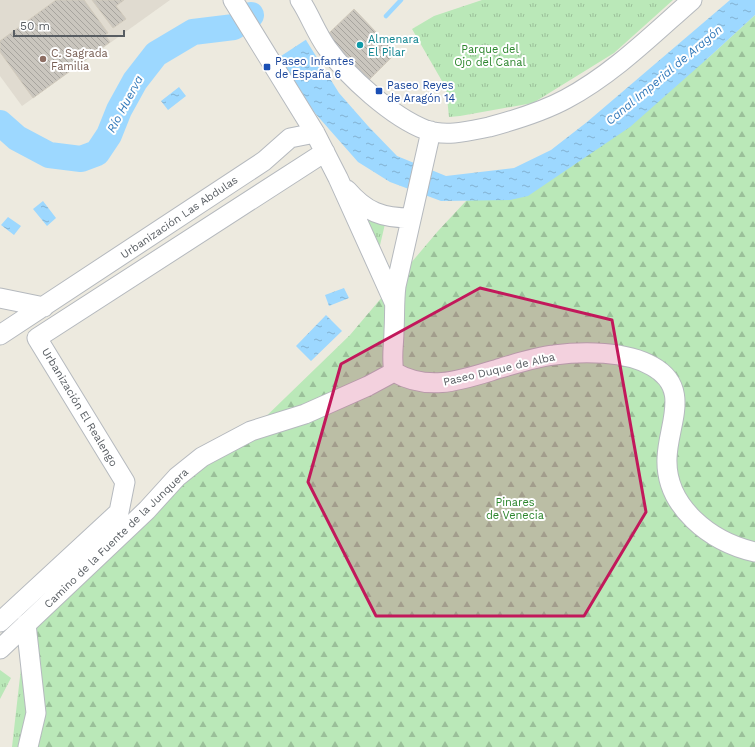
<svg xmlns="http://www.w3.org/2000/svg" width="755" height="747" font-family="'Work Sans',sans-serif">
<defs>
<pattern id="grass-tufts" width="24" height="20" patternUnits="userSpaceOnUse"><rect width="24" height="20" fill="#bae8b8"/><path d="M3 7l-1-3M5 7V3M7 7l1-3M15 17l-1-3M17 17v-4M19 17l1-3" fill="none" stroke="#9abf99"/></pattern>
<pattern id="forest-firs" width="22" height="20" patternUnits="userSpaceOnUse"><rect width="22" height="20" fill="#bae8b8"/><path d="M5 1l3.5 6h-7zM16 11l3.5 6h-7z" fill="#9abf99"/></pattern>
<pattern id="water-ripples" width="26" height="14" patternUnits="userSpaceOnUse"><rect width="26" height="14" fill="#9dd8ff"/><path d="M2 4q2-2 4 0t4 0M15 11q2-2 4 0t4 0" fill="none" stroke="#83b2d2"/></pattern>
<pattern id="building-back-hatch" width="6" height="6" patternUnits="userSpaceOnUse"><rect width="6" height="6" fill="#cac6be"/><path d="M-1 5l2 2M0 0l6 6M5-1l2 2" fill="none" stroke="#a7a49e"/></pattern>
</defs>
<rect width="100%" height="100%" fill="#edeadf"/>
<path fill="#e0dbd0" d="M0 0H170L22 106 0 76Z"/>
<path fill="url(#grass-tufts)" d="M482 0H673L614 53 533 103 460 116 449 117 446 88 412 29 434 16Z
M358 210 385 224 377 258Z
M26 624 28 747H12Z
M0 670 11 678 0 699Z"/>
<path fill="url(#forest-firs)" d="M755 15V747H28L26 625 147 510 251 431 350 335 438 231 466 201 707 59Z"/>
<path fill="url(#water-ripples)" d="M244 0H281L339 93 368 126 397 156 446 176 514 168 551 150 587 122 730 0H755V15L707 59 630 127 528 196 510 200 441 201 390 182 358 162 314 112Z
M179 87 186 96 168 110 161 101Z
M43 201 56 218 47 226 33 209Z
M8 217 21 226 14 235 1 225Z
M344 288 349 298 329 306 325 295Z
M326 315 342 331 311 361 296 346Z"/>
<path fill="#edeadf" d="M242 0H283L307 39 278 58Z"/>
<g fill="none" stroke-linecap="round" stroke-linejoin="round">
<path stroke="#9dd8ff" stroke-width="4.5" d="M386 16 401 0"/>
<path stroke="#9dd8ff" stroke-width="26" d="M0 123 17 138 49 155 81 159 97 153 109 135 119 110 135 81 156 54 193 32 234 27 251 15"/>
</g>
<path fill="url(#building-back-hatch)" stroke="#d2cbbd" d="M56 0H84L108 33 105 35 110 42 33 98 0 52V41Z
M92 0H124L116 6 126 19 113 28Z
M354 9 396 53 367 82 324 38Z"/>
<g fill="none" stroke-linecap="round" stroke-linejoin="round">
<g stroke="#b5b9be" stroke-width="21">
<path id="minor" d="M233 0 315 133 338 178 394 302
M300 0C310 15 316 33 327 48 348 77 392 117 426 130 446 137 469 131 489 127 515 120 542 112 566 99 613 74 652 35 692 0
M347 190C366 212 382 218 411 218
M0 298 44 307
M0 335 264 161 290 138 315 133
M394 372C430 393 464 379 501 368 518 363 536 357 554 355 583 351 626 351 652 366 692 388 668 424 667 458 665 507 711 542 755 552
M394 372C391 358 394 344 394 331 395 315 394 301 396 286L431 131
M0 622 119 512 125 482 37 338 325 152
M26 624 36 713 28 747
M0 649 147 510 177 477 202 457 251 431 305 414 368 386 394 372"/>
</g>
<use href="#minor" stroke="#fff" stroke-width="19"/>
</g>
<path fill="#c2185b" fill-opacity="0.2" stroke="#c2185b" stroke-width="3" stroke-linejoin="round" d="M480 288 612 320 646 512 584 616H376L308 482 341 364Z"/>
<circle fill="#0f9aa8" stroke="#fff" stroke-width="1.5" cx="360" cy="45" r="4"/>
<circle fill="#8d6e63" stroke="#fff" stroke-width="1.5" cx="43" cy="59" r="4"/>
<g fill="#1a4fb4" stroke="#fff" stroke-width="1.5">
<rect x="263" y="63" width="8" height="8" rx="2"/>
<rect x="375" y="87" width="8" height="8" rx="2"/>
</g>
<g text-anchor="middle" stroke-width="4" stroke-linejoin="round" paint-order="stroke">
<g font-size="11" fill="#0d838f" stroke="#fff" text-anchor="start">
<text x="368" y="43">Almenara<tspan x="368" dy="13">El Pilar</tspan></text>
</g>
<g font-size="11" fill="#2c862d" stroke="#fff">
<text x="490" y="53">Parque del<tspan x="490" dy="13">Ojo del Canal</tspan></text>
<text x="515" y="506">Pinares<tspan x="515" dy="13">de Venecia</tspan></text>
</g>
<g font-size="11" fill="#785e54" stroke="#fff" text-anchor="start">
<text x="51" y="57">C. Sagrada<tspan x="51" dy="13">Familia</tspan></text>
</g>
<g font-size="11" fill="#164399" stroke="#fff" text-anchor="start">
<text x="275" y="65">Paseo Infantes<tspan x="275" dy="13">de España 6</tspan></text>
<text x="387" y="89">Paseo Reyes<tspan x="387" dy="13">de Aragón 14</tspan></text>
</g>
<g font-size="11" fill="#585d62" stroke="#fff">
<text transform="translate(179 217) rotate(-34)" y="4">Urbanización Las Abdulas</text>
<text transform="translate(499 369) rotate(-13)" y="4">Paseo Duque de Alba</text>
<text transform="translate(80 407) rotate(59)" y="4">Urbanización El Realengo</text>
<text transform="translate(116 538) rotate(-44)" y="4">Camino de la Fuente de la Junquera</text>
</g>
<g font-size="12" font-style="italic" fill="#3179ba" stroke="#fff">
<text transform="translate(664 75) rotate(-40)" y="4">Canal Imperial de Aragón</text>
<text transform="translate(125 104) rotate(-62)" y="4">Río Huerva</text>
</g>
</g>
<path d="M14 30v6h110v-6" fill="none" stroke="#585d62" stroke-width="2"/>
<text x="20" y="30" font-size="12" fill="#585d62" stroke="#ffffff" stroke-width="3" paint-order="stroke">50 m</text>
</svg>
